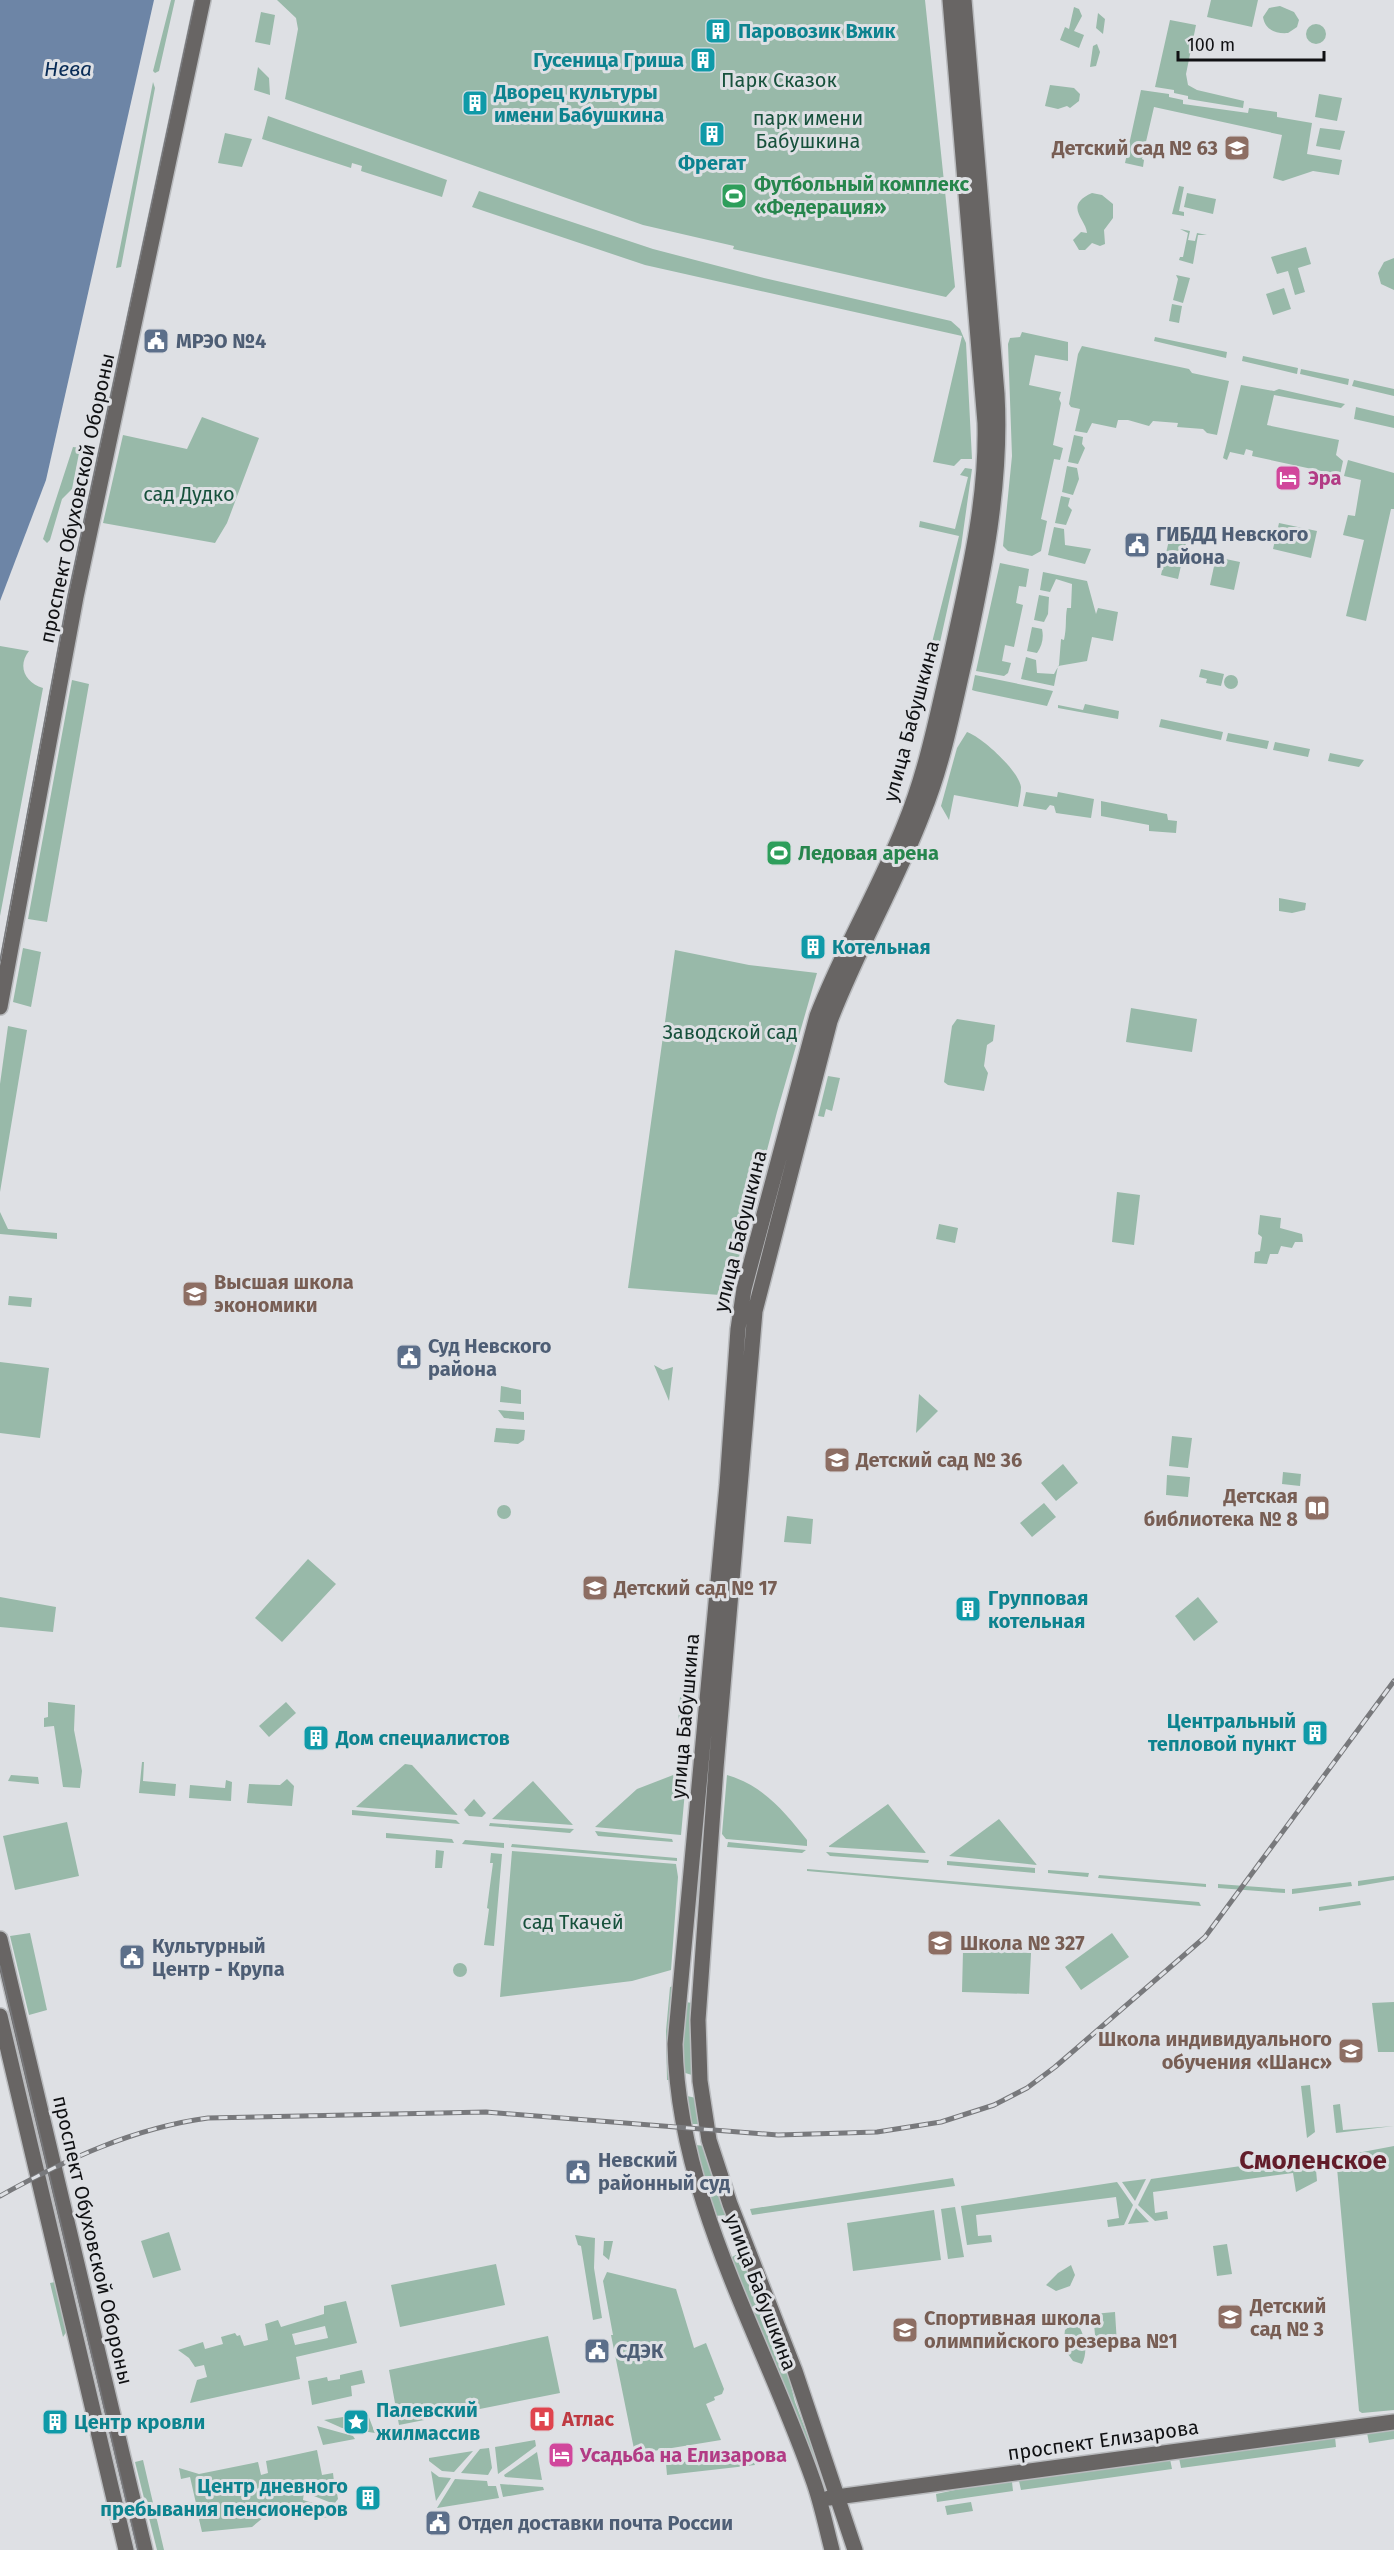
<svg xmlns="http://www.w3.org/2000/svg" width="1394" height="2550" font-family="'Fira Sans',sans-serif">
<rect width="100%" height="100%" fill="#dee0e4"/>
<path fill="#98b9a9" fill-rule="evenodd" d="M171 0H175L159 71 155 73 153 71Z
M277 0H925L955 287 946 297 733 249 734 246 643 225 285 99 298 29 296 18Z
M1211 0H1258L1252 27 1207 17Z
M1280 6 1294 12 1299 20 1297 27 1288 33C1276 34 1265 30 1263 17L1269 8Z
M1074 7 1079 9 1082 16 1074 31 1084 35 1079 48 1060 40 1065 27 1069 29Z
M261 12 275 15 270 45 255 42Z
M1098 13 1105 19 1103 34 1096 28Z
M1170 20 1196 25 1186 74 1188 85 1197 90 1244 101 1243 108 1188 99V96L1174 93V90L1155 87Z
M1306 34a10 10 0 1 1 20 0a10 10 0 1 1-20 0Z
M1097 44 1100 52 1096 66 1090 67 1093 46Z
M258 67 269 78 270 95 254 90Z
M153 82 155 88 121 267 116 268Z
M1050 85 1074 88 1080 94 1079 101 1070 108 1067 106 1058 109 1045 106Z
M1141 90 1169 94V97L1183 100V104L1248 113 1249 108 1277 112V117L1312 123 1307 154 1342 160 1339 175 1313 171 1283 181 1273 178 1282 135 1154 107 1142 159 1144 160 1143 167 1125 163Z
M1319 94 1342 98 1337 121 1315 117Z
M268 116 447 180 442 197 361 171 362 166 352 163 351 168 262 139Z
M1320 128 1345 131 1340 150 1316 146Z
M225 133 252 139 242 167 218 163Z
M1179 186 1184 187 1179 211 1184 212V216L1172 214Z
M479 191 653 249 764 278 951 321 960 329 966 343 972 459H961L954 466 933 462 962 336 645 265 472 207Z
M1092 193 1102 195 1113 204V218L1104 230 1105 244 1100 246 1092 243 1085 250H1079L1073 240 1081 232 1087 233C1086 219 1063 206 1092 193Z
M1187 193 1216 199 1213 214 1184 207Z
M1180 229 1190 231 1188 240 1195 241 1197 233 1207 235H1198L1193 264 1179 260 1180 257H1183L1188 233Z
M1306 247 1311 264 1298 268 1305 292 1295 295 1288 271 1277 274 1271 257Z
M1394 258V290L1381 284 1378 273 1384 262Z
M1176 275 1190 278 1183 303 1173 300 1178 279Z
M1284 288 1291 309 1273 315 1266 294Z
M1172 304 1182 306 1179 323 1169 321Z
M1022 332 1068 342V361L1035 355 1029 385 1061 392 1059 399 1061 403 1053 445 1063 448 1060 460 1054 459 1041 519 1047 521 1041 551 1032 556 1008 551 1003 546 1012 456 1008 344 1010 338 1020 337Z
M1155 337 1227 352 1226 358 1154 341Z
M1082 346 1189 369 1192 373 1229 381 1217 435 1207 433 1203 429 1177 427 1178 423 1153 421 1149 426 1128 420H1118L1116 428 1092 423 1087 433 1075 431 1080 409 1071 407 1069 404 1078 354Z
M1243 356 1298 368 1297 374 1242 361Z
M1301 369 1349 379 1348 385 1300 374Z
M1354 380 1394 389V396L1352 386Z
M1241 385 1274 391 1279 389 1345 404 1341 408 1274 395 1267 425 1339 440 1336 455 1343 461 1340 475 1252 456 1253 451 1246 449 1244 455 1230 452 1227 460 1223 458Z
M1356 407 1394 416V428L1354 419Z
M202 417 259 438 227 523 215 543 103 523 123 435 187 449Z
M1074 435 1083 437 1082 444 1085 448 1078 464 1068 462Z
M73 447 80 448 72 489 62 499 50 540 47 543 43 539Z
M1348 460 1394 473V509H1391L1366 621 1346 616 1364 540 1343 535 1348 515 1355 516 1361 480 1344 476Z
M1067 466 1077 468 1079 479 1073 495 1062 492Z
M965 468 972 469 961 547 933 674 931 676 924 674 959 536 919 527 920 521 955 529 968 477 960 475Z
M1061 496 1070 498 1068 506 1072 510 1066 525 1055 523Z
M1279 523 1317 531 1311 558 1273 549Z
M1054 527 1064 529 1065 545 1091 549 1085 564 1048 555Z
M1172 527 1189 530 1178 579 1161 575Z
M1216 557 1240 562 1234 590 1210 585Z
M1000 563 1029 569 1026 587 1019 586 1016 603 1023 605 1014 647 1005 645 1002 661 1011 663 1008 673 1004 676 976 671Z
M1043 572 1087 581 1096 614 1098 608 1118 612 1113 641 1092 637 1087 661 1058 666 1054 686 1021 679 1026 657 1036 660 1037 673 1054 674 1059 665 1061 639 1064 640C1067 626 1065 620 1067 608H1071L1072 584 1056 579 1050 592 1040 590Z
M1039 595 1049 597 1048 614 1044 622 1034 620Z
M1032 627 1042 629C1044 638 1042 646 1037 653L1027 651Z
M0 646 29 651C17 666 25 683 43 688L0 916Z
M1201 669 1224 674 1221 686 1206 683 1207 679 1199 677Z
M1224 682a7 7 0 1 1 14 0a7 7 0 1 1-14 0Z
M975 675 1053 691 1047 706 975 691 972 690Z
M72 680 89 684 47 922 28 919Z
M1085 704 1119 711 1118 719 1058 708V705L1083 710Z
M1161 719 1223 732 1221 740 1159 727Z
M967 732C982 737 1019 771 1021 787 1021 793 1019 801 1018 807L954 795 949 820 941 806 957 748Z
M1228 733 1269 741 1267 749 1226 741Z
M1275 742 1310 749 1308 757 1273 750Z
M1330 753 1364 760 1359 767 1328 761Z
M1026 792 1057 797 1058 792 1094 799 1091 818 1056 813 1054 806 1050 805 1046 810 1023 806Z
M1101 801 1167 814 1168 820 1177 821 1176 833 1149 831V825L1101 816Z
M1279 898 1306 903 1305 910 1292 913 1279 911Z
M23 948 41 952 31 1007 13 1002Z
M675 950 749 965 817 973 777 1112 733 1280 728 1290 720 1295 628 1288Z
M1131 1008 1197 1019 1192 1052 1126 1042Z
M957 1019 995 1025 993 1041 987 1045 984 1066 988 1073 984 1091 948 1085 944 1082 952 1026Z
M8 1026 27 1030 0 1192V1084Z
M828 1076 840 1078 832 1111 826 1109 824 1117 818 1116Z
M1117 1192 1140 1195 1134 1245 1112 1242Z
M0 1212 8 1229 57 1233V1239L0 1234Z
M1260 1215 1281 1218 1280 1228 1302 1234 1303 1242H1295L1292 1248 1281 1246 1278 1254H1270L1267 1264 1254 1263 1255 1252 1260 1251 1262 1237 1258 1234Z
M939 1224 958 1228 955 1243 936 1239Z
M9 1296 32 1298 31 1307 8 1305Z
M0 1362 49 1368 40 1438 0 1433Z
M654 1365 663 1370 673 1367 669 1401Z
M501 1386 521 1390V1404L500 1402Z
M919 1394 938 1411 916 1433Z
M498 1410 524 1412V1420L504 1418Z
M496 1428 525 1430 524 1440 518 1444 494 1442Z
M1172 1436 1192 1438 1188 1468 1169 1466Z
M1063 1464 1078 1483 1056 1501 1041 1483Z
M1283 1472 1301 1474 1300 1486 1282 1484Z
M1167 1475 1190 1477 1188 1497 1166 1495Z
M1044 1503 1056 1517 1032 1537 1020 1523Z
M497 1512a7 7 0 1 1 14 0a7 7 0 1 1-14 0Z
M787 1516 813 1519 811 1544 784 1542Z
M308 1559 336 1584 282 1642 255 1618Z
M0 1597 56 1607 53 1632 0 1627Z
M1198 1597 1218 1622 1194 1641 1175 1616Z
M680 1697 696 1699 692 1729 681 1727 678 1723Z
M48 1702 75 1705 74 1730 82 1771 80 1788 63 1787 54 1726 44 1727V1718L48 1717Z
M286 1702 296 1713 269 1737 259 1726Z
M142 1762H144L143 1781 176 1784 175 1796 139 1793Z
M405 1764 412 1765 458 1815 356 1807Z
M681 1772 685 1773 686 1780 681 1835 595 1827 637 1789Z
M11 1775 38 1777 39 1784 8 1781Z
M727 1775C764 1786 784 1811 807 1840V1846L726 1839 722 1834Z
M287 1779 294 1786 292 1806 247 1803 249 1784 280 1785Z
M226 1780 232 1782 231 1801 189 1798 190 1785 225 1788Z
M533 1781 573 1825 492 1819Z
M474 1799 486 1813 482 1817 469 1816 464 1810Z
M888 1804 926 1853 829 1847V1846Z
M352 1810 456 1820 460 1824 352 1815Z
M999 1819 1037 1865 949 1856Z
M67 1822 79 1876 15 1890 3 1836Z
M490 1823 574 1829 570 1833 489 1826Z
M595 1831 672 1839 673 1842 598 1836Z
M386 1833 452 1839 454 1843 386 1838Z
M465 1840 504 1843V1848L462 1844Z
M728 1842 806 1850 802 1853 727 1847Z
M512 1844 677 1858V1861L511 1847Z
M436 1850 444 1851 442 1868H435Z
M512 1851 676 1864 678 1877 671 1970 632 1981 500 1997Z
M826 1852 929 1860 928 1863 830 1856Z
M491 1853 502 1854 494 1946 484 1945 489 1909 487 1908 493 1863H490Z
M947 1861 1035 1868V1873L947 1865Z
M807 1869 1199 1902 1201 1906 807 1871Z
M1048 1870 1089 1873 1088 1877 1048 1873Z
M1099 1875 1206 1884V1887L1098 1878Z
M1394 1876V1880L1358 1886V1881Z
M1351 1882 1352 1886 1292 1894V1889Z
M1218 1884 1285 1889V1893L1218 1888Z
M1360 1901 1361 1905 1319 1911V1907Z
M30 1933 47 2010 29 2015 10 1936Z
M1112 1933 1129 1957 1081 1990 1065 1967Z
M963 1951 1031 1953 1029 1994 962 1992Z
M453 1970a7 7 0 1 1 14 0a7 7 0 1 1-14 0Z
M674 1986 671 2080H667L666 2031 670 1987Z
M686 2002 692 2003V2075L682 2072V2010Z
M1394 2002V2052H1378L1372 2003Z
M1310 2085 1315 2132 1307 2138 1301 2086Z
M687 2096 696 2098 699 2124H690Z
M1340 2104 1343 2130 1394 2126 1336 2133 1333 2105Z
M696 2145 705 2146 726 2215 715 2216Z
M1394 2146V2410L1362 2413 1359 2411 1336 2157Z
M1309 2156 1315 2159 1317 2181 1296 2192 1293 2173 1153 2192 1155 2213 1167 2211 1168 2219 1155 2221 1138 2205 1151 2179Z
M953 2178 955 2186 752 2215 750 2209Z
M1146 2179 1135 2201 1122 2182Z
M1117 2182 1133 2205 1124 2225 1108 2227 1107 2220 1119 2218 1116 2197 976 2215 978 2236 991 2235 992 2242 967 2245 961 2206Z
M955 2207 964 2257 948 2259 941 2209Z
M1136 2208 1149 2222 1128 2224Z
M934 2210 941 2260 853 2271 847 2223Z
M169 2232 181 2270 153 2278 141 2241Z
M575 2235 595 2238 594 2268 602 2318 593 2320 581 2246 578 2245Z
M604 2241H613L609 2260 603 2255Z
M1227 2244 1232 2274 1217 2276 1213 2246Z
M741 2252 785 2362 795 2402 822 2474 820 2475 792 2403 772 2365 733 2265 732 2257Z
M496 2264 505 2305 400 2327 391 2285Z
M1071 2265 1075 2275 1070 2286 1056 2291 1046 2285 1058 2273Z
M607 2272 676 2289 694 2348 706 2343 724 2389 722 2394 714 2397 715 2400 706 2404 721 2440 635 2454 611 2335H613L603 2281Z
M55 2282 67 2331 63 2337 50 2283Z
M346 2301 357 2343 296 2357 300 2379 190 2403 197 2380 207 2377 204 2365 195 2367 189 2358 178 2350 203 2342 205 2349 223 2344 221 2337 235 2333 237 2336 240 2335 244 2346 268 2340 265 2324 278 2320 281 2327 324 2314V2306ZM325 2326 328 2338 295 2345 292 2334Z
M1115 2312 1117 2344 1096 2345 1093 2314Z
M1076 2321C1084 2333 1089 2350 1082 2364L1073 2361 1063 2347 1065 2330Z
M548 2336 560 2393 399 2425 389 2370Z
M362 2370 365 2383 351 2386 352 2396 312 2405 308 2381 327 2377 328 2381 340 2379V2375Z
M362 2414 368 2415 375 2433 342 2428 324 2420Z
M317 2426 353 2436 355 2439 323 2445Z
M1394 2429V2439L1369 2443 1367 2433Z
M1335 2437 1336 2447 1181 2468 1179 2458Z
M535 2440 536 2446 498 2474 495 2447Z
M489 2448 492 2468 488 2475 461 2473 480 2449Z
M317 2450 322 2475 333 2473 334 2482 325 2484 327 2494 337 2493 338 2499 334 2504 304 2492 303 2500 333 2509 342 2516 320 2518 309 2514 308 2506H299L296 2511 279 2514 277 2506 272 2507 274 2515 264 2517 252 2527 202 2532 198 2515 189 2517V2514L198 2512 190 2477 181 2479 179 2468 199 2474 258 2462 261 2475 268 2473 266 2461Z
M473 2451 454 2472 442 2471 429 2461V2458Z
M537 2452 542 2480 505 2477 504 2475Z
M750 2454 755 2465 667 2475 666 2464Z
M1170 2459 1172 2469 1021 2490 1019 2481Z
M143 2460 164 2550H157L135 2462Z
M431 2471 439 2477 451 2478 436 2501Z
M455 2479 487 2481 488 2486H496L499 2498 437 2508Z
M1012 2482 1013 2491 937 2502 936 2494 974 2486Z
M500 2484 543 2487 544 2490 503 2497Z
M971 2502 973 2511 947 2515 945 2506Z"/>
<path fill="#6d85a6" d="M0 0H154L46 480 0 601Z"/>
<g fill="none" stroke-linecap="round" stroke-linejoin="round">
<g stroke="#b9bbbe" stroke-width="18">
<path id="secondary" d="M0 1007 76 597 203 0
M0 1939 145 2550
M0 2016 126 2550
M829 2498 1394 2422
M832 2550C826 2527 821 2502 813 2480 763 2337 678 2199 675 2044L727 1485 738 1329 744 1289 817 1016C842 951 878 891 904 826 926 773 937 716 950 660 967 582 987 504 985 423L950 0
M855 2550 795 2371 730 2204 709 2140 700 2081 698 2020 716 1768 755 1311 830 1021C857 950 896 884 923 813 943 764 953 711 965 659 984 571 1002 485 997 394L964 0"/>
</g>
<use href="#secondary" stroke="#686564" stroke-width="15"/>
<path stroke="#78797c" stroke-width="1.5" d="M0 961 68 596 195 0
M0 1966 138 2550"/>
<g stroke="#78797c" stroke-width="5">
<path id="rail" d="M0 2196C65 2160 133 2128 208 2118L486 2112 778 2135 877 2132 941 2122 994 2105 1027 2088 1055 2067 1205 1937 1394 1681"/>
</g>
<use href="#rail" stroke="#dee0e4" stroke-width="3" stroke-dasharray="9" stroke-linecap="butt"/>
</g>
<defs>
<g id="building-square" transform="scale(1.35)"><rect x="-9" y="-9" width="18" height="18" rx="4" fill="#0f9aa8" stroke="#dee0e4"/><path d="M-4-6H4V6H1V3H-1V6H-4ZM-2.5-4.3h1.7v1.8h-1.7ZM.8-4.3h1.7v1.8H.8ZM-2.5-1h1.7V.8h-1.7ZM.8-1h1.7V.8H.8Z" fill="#fff"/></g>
<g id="school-square" transform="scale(1.35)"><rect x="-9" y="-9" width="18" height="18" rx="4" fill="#8d6e63" stroke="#dee0e4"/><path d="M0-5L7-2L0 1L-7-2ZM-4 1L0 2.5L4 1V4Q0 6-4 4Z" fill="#fff"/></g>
<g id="stadium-square" transform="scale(1.35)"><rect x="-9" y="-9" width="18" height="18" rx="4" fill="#2e9e5b" stroke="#dee0e4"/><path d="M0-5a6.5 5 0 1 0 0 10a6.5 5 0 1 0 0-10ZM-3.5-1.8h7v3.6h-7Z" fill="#fff"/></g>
<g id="civic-square" transform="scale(1.35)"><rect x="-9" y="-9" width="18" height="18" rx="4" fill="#5c6f8a" stroke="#dee0e4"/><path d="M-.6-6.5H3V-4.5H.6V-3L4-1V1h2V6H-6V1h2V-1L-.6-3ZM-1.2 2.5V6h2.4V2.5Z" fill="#fff"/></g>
<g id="hotel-square" transform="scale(1.35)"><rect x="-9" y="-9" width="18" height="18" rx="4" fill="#d1479c" stroke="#dee0e4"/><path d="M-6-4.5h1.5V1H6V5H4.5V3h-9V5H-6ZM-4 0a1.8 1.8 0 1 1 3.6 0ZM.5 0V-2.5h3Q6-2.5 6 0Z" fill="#fff"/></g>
<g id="university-square" transform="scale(1.35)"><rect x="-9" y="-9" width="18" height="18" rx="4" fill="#8d6e63" stroke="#dee0e4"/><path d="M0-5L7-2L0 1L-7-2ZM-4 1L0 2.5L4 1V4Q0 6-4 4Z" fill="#fff"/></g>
<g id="library-square" transform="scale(1.35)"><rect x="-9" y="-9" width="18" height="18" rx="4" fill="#8d6e63" stroke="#dee0e4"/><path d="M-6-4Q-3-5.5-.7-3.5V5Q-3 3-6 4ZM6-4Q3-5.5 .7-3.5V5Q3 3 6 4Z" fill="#fff"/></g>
<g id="hospital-square" transform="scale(1.35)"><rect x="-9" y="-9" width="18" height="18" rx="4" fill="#e0444e" stroke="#dee0e4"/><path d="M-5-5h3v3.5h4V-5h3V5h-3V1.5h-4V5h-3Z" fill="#fff"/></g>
<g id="sight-square" transform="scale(1.35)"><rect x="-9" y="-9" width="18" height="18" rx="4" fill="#0f9aa8" stroke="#dee0e4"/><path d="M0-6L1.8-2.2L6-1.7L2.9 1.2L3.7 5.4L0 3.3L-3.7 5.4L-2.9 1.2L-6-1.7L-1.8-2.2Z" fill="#fff"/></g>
</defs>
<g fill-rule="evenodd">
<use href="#building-square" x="718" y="31"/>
<use href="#building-square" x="703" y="60"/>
<use href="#building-square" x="475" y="103"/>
<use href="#building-square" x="712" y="134"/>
<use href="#school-square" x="1237" y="148"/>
<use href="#stadium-square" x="734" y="196"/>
<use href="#civic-square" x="156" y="341"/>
<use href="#hotel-square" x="1288" y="478"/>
<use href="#civic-square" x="1137" y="545"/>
<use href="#stadium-square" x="779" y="853"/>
<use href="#building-square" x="813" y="947"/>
<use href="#university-square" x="195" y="1294"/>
<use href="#civic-square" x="409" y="1357"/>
<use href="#school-square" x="837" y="1460"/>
<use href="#library-square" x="1317" y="1508"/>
<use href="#school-square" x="595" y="1588"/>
<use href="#building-square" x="968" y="1609"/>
<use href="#building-square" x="1315" y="1733"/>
<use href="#building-square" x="316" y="1738"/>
<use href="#school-square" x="940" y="1943"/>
<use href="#civic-square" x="132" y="1957"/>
<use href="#school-square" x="1351" y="2051"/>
<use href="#civic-square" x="578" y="2172"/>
<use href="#school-square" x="1230" y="2317"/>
<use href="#school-square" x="905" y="2330"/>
<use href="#civic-square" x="597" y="2351"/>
<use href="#hospital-square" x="542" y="2419"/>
<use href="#building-square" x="55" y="2422"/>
<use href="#sight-square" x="356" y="2422"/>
<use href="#hotel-square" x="561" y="2455"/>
<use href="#building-square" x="368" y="2498"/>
<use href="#civic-square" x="438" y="2523"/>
</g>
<g text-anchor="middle" stroke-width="6" stroke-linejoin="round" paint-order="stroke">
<g font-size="20" font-weight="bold" fill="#0d838f" stroke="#dee0e4" text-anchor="start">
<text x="738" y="38">Паровозик Вжик</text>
<text x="684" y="67" text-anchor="end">Гусеница Гриша</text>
<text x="494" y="99">Дворец культуры<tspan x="494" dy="23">имени Бабушкина</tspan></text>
<text x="712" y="170" text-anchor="middle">Фрегат</text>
<text x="832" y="954">Котельная</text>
<text x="988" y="1605">Групповая<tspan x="988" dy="23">котельная</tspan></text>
<text x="1296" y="1728" text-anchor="end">Центральный<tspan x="1296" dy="23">тепловой пункт</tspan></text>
<text x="336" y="1745">Дом специалистов</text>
<text x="376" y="2417">Палевский<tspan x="376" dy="23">жилмассив</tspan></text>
<text x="74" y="2429">Центр кровли</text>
<text x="348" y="2493" text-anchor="end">Центр дневного<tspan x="348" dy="23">пребывания пенсионеров</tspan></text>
</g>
<g font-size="20" fill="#17513c" stroke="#dee0e4">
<text x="779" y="87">Парк Сказок</text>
<text x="808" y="125">парк имени<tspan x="808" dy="23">Бабушкина</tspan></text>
<text x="189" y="501">сад Дудко</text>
<text x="730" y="1039">Заводской сад</text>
<text x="573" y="1929">сад Ткачей</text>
</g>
<g font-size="20" font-weight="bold" fill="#785e54" stroke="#dee0e4" text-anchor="start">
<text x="1218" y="155" text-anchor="end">Детский сад № 63</text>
<text x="214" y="1289">Высшая школа<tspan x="214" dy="23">экономики</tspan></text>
<text x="856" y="1467">Детский сад № 36</text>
<text x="1298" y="1503" text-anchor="end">Детская<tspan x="1298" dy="23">библиотека № 8</tspan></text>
<text x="614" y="1595">Детский сад № 17</text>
<text x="960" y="1950">Школа № 327</text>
<text x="1332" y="2046" text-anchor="end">Школа индивидуального<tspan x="1332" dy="23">обучения «Шанс»</tspan></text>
<text x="1250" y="2313">Детский<tspan x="1250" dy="23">сад № 3</tspan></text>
<text x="924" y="2325">Спортивная школа<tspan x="924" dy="23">олимпийского резерва №1</tspan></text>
</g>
<g font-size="20" font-weight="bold" fill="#27864d" stroke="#dee0e4" text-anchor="start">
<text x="754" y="191">Футбольный комплекс<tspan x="754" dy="23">«Федерация»</tspan></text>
<text x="798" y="860">Ледовая арена</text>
</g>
<g font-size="20" font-weight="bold" fill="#4e5e75" stroke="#dee0e4" text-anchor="start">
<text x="176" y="348">МРЭО №4</text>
<text x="1156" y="541">ГИБДД Невского<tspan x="1156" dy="23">района</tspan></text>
<text x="428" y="1353">Суд Невского<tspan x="428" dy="23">района</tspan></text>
<text x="152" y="1953">Культурный<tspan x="152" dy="23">Центр - Крупа</tspan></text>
<text x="598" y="2167">Невский<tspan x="598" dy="23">районный суд</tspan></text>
<text x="616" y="2358">СДЭК</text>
<text x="458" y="2530">Отдел доставки почта России</text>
</g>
<g font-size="20" font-weight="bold" fill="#b23c85" stroke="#dee0e4" text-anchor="start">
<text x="1308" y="485">Эра</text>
<text x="580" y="2462">Усадьба на Елизарова</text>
</g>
<g font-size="20" fill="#101113" stroke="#dee0e4">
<text transform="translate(77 498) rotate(-78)" y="7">проспект Обуховской Обороны</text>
<text transform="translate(911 721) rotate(-75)" y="7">улица Бабушкина</text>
<text transform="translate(740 1231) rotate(-76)" y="7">улица Бабушкина</text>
<text transform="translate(685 1716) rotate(-85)" y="7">улица Бабушкина</text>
<text transform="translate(93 2240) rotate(77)" y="7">проспект Обуховской Обороны</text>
<text transform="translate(761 2292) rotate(69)" y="7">улица Бабушкина</text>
<text transform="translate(1103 2440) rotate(-8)" y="7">проспект Елизарова</text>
</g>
<g font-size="20" font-weight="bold" fill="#be3a42" stroke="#dee0e4" text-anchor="start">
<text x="562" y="2426">Атлас</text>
</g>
<g font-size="21" font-style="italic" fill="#082b56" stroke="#dee0e4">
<text x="68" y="76">Нева</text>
</g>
<g font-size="26" font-weight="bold" fill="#631d2a" stroke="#dee0e4">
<text x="1313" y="2169">Смоленское</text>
</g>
</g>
<path d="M1178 51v9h146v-9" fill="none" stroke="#101113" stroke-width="3"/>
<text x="1187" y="51" font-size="18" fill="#101113" stroke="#dee0e4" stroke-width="4.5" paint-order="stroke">100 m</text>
</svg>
